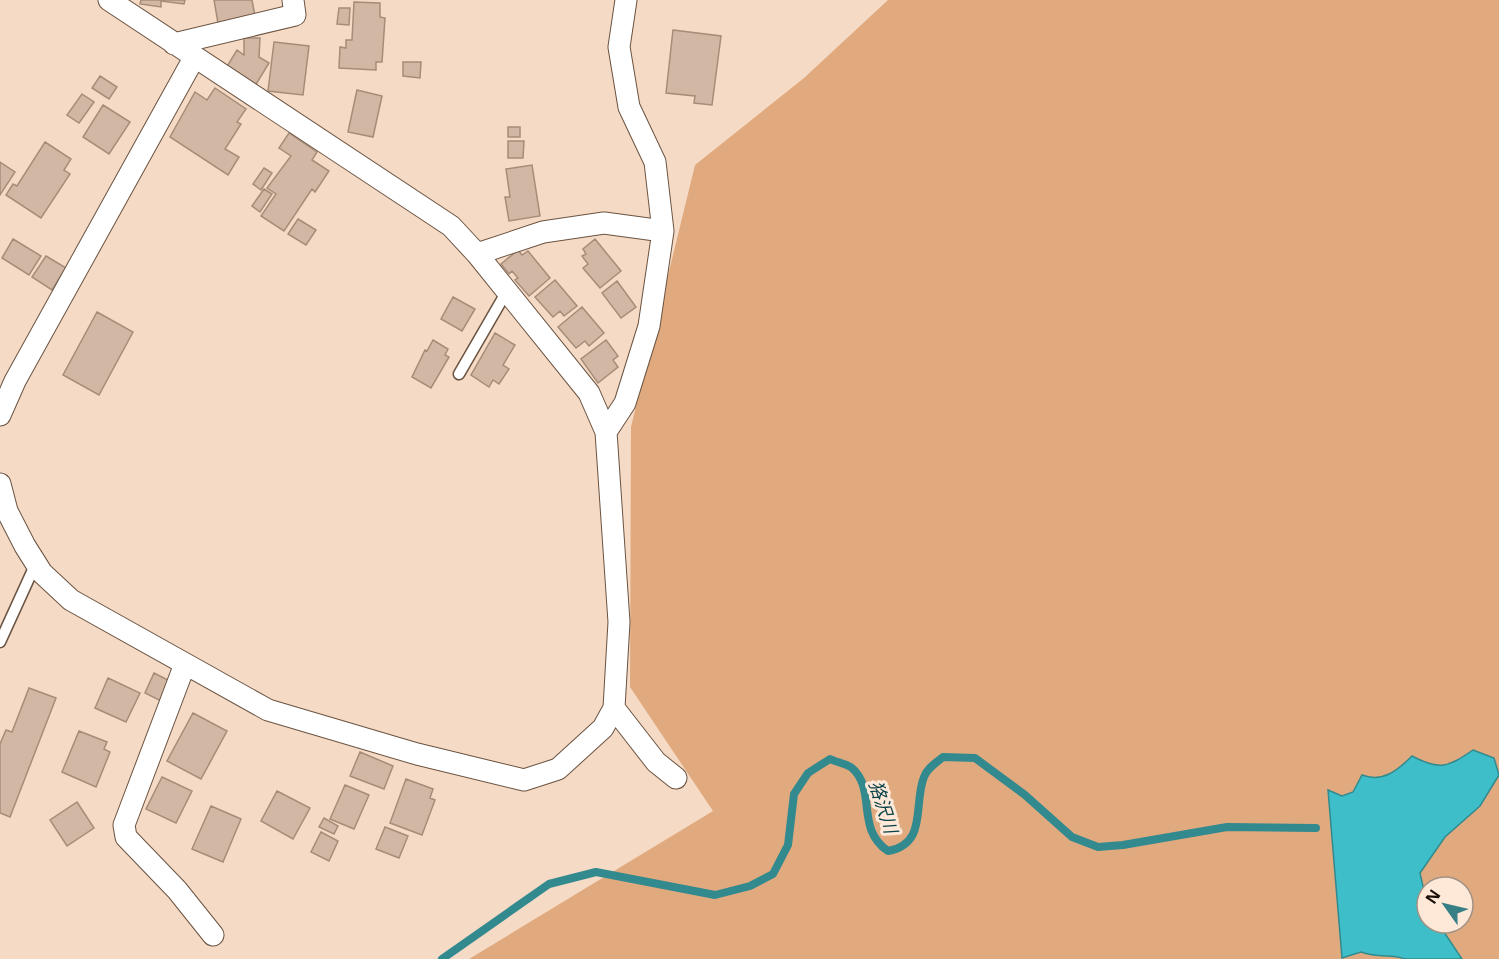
<svg xmlns="http://www.w3.org/2000/svg" width="1499" height="959" font-family="'Open Sans','Noto Sans JP',sans-serif">
<rect width="100%" height="100%" fill="#f5dac5"/>
<path fill="#e1aa7e" fill-rule="evenodd" d="M888 0H1499V959H469L713 811 630 687 631 427 695 165 804 78ZM1427 887H1463V923H1427Z"/>
<path fill="#3dbec8" stroke="#328a8f" stroke-width="1.5" d="M1473 750 1494 758 1499 775 1480 806 1445 837 1420 873 1427 904V923H1438L1462 959H1405C1393 953 1379 959 1361 952L1342 958 1328 790 1342 796 1353 792 1362 775C1383 783 1398 770 1412 756 1440 771 1448 767 1473 750Z"/>
<g fill="none" stroke-linecap="round" stroke-linejoin="round">
<path stroke="#328a8f" stroke-width="8" d="M442 959 549 884 596 872 715 895 750 886 773 874 788 845 794 794 808 773 830 759C836 762 847 764 852 768 877 790 855 829 888 851 928 844 913 804 924 777 927 768 936 763 943 757L975 758 1025 795 1072 837 1098 847 1123 845 1227 827 1316 828"/>
</g>
<path fill="#d2b8a4" stroke="#a58d79" stroke-width="1.5" d="M141 0H185L184 4 161 1V7L140 4Z
M214 0H252L255 16 218 23Z
M354 2 380 3V17L385 18 382 62H376V70L339 68 340 47 346 48V40H352Z
M339 8H350L349 25 337 24Z
M673 30 721 36 712 105 694 103 695 96 666 93Z
M244 38H260L259 57 269 63 255 86 226 68 237 50 244 55Z
M274 42 309 46 303 95 268 91Z
M403 62H421L420 78 403 76Z
M100 76 117 87 109 99 92 88Z
M215 88 246 109 237 122 241 124 225 149 239 157 228 175 170 137 195 92 207 100Z
M357 90 382 96 373 137 348 132Z
M82 94 94 102 79 123 67 115Z
M103 105 130 122 109 154 83 137Z
M508 127H520V137H508Z
M289 133 317 152 312 160 329 171 315 192 312 189 284 231 261 216 276 194 267 188 291 156 279 148Z
M508 141H524L523 158H508Z
M45 142 71 159 64 170 70 174 41 218 6 195 13 184 17 186Z
M0 162 15 172 0 195Z
M532 165 540 216 509 221 505 197H510L506 169Z
M264 168 272 173 261 190 253 184Z
M264 189 272 194 260 212 252 206Z
M298 219 316 230 306 245 288 234Z
M13 239 41 256 29 275 2 258Z
M595 239 621 271 600 288 583 268 588 264 582 256 586 254 583 249Z
M518 250 522 255 528 251 550 278 529 296 515 280 518 278 512 271 509 274 501 264Z
M46 256 66 268 52 290 32 277Z
M555 280 577 306 564 316 560 311 553 317 535 297Z
M617 281 636 307 621 318 602 293Z
M453 297 475 309 462 331 441 319Z
M582 307 604 333 589 346 585 341 576 348 558 327Z
M97 312 133 332 99 395 63 375Z
M495 333 515 345 503 365 509 369 499 384 493 380 489 387 471 375Z
M433 340 448 349 445 355 449 357 431 388 412 377 425 350 427 351Z
M606 340 618 356 613 360 618 367 598 383 581 359Z
M154 673 172 682 163 702 145 693Z
M108 678 140 693 126 722 95 708Z
M29 688 56 698 10 817 0 813V744L6 730 12 732Z
M193 713 227 731 201 779 167 761Z
M79 731 107 742 104 749 110 752 96 787 62 772Z
M360 752 393 766 384 789 350 776Z
M162 777 192 791 176 823 146 809Z
M406 779 433 789 430 798 435 800 422 835 390 823Z
M345 785 369 795 354 829 330 819Z
M277 791 310 808 293 839 261 821Z
M77 802 94 828 67 846 50 820Z
M211 806 241 819 223 862 192 849Z
M324 818 338 826 334 834 319 827Z
M385 827 408 836 399 858 376 849Z
M321 832 338 841 329 861 311 852Z"/>
<g fill="none" stroke-linecap="round" stroke-linejoin="round">
<g stroke="#6a5341" stroke-width="13">
<path id="lane" d="M459 374 507 291
M0 642 36 563"/>
</g>
<g stroke="#6a5341" stroke-width="23">
<path id="street" d="M174 44 295 15 293 0
M477 254 543 232 604 223 663 231
M0 415 15 381 194 58
M606 432 625 403 649 326 663 231 655 162 629 107 619 47 626 0
M0 484 7 511 25 546 42 573 71 600 268 710 417 754 524 780 558 769 603 728 614 708 619 622 606 432 589 393 477 254 451 226 109 0
M185 664 124 825 126 837 177 890 213 935
M614 708 656 762 676 778"/>
</g>
<use href="#lane" stroke="#fff" stroke-width="10"/>
<use href="#street" stroke="#fff" stroke-width="21"/>
</g>
<g text-anchor="middle" stroke-width="6" stroke-linejoin="round" paint-order="stroke">
<g font-size="18" font-style="italic" fill="#094348" stroke="#fee8d8">
<text transform="translate(883 807) rotate(72)" y="6">狢沢川</text>
</g>
</g>
<g transform="translate(1445 905) rotate(304)"><circle r="28" fill="#fee8d8" stroke="#a29285" stroke-width="1.5"/>
<path d="M0-4.5L10 22L0 15L-10 22Z" fill="#367f84"/>
<text y="-9" font-size="16" font-weight="bold" text-anchor="middle" fill="#191009">N</text>
</g>
</svg>
